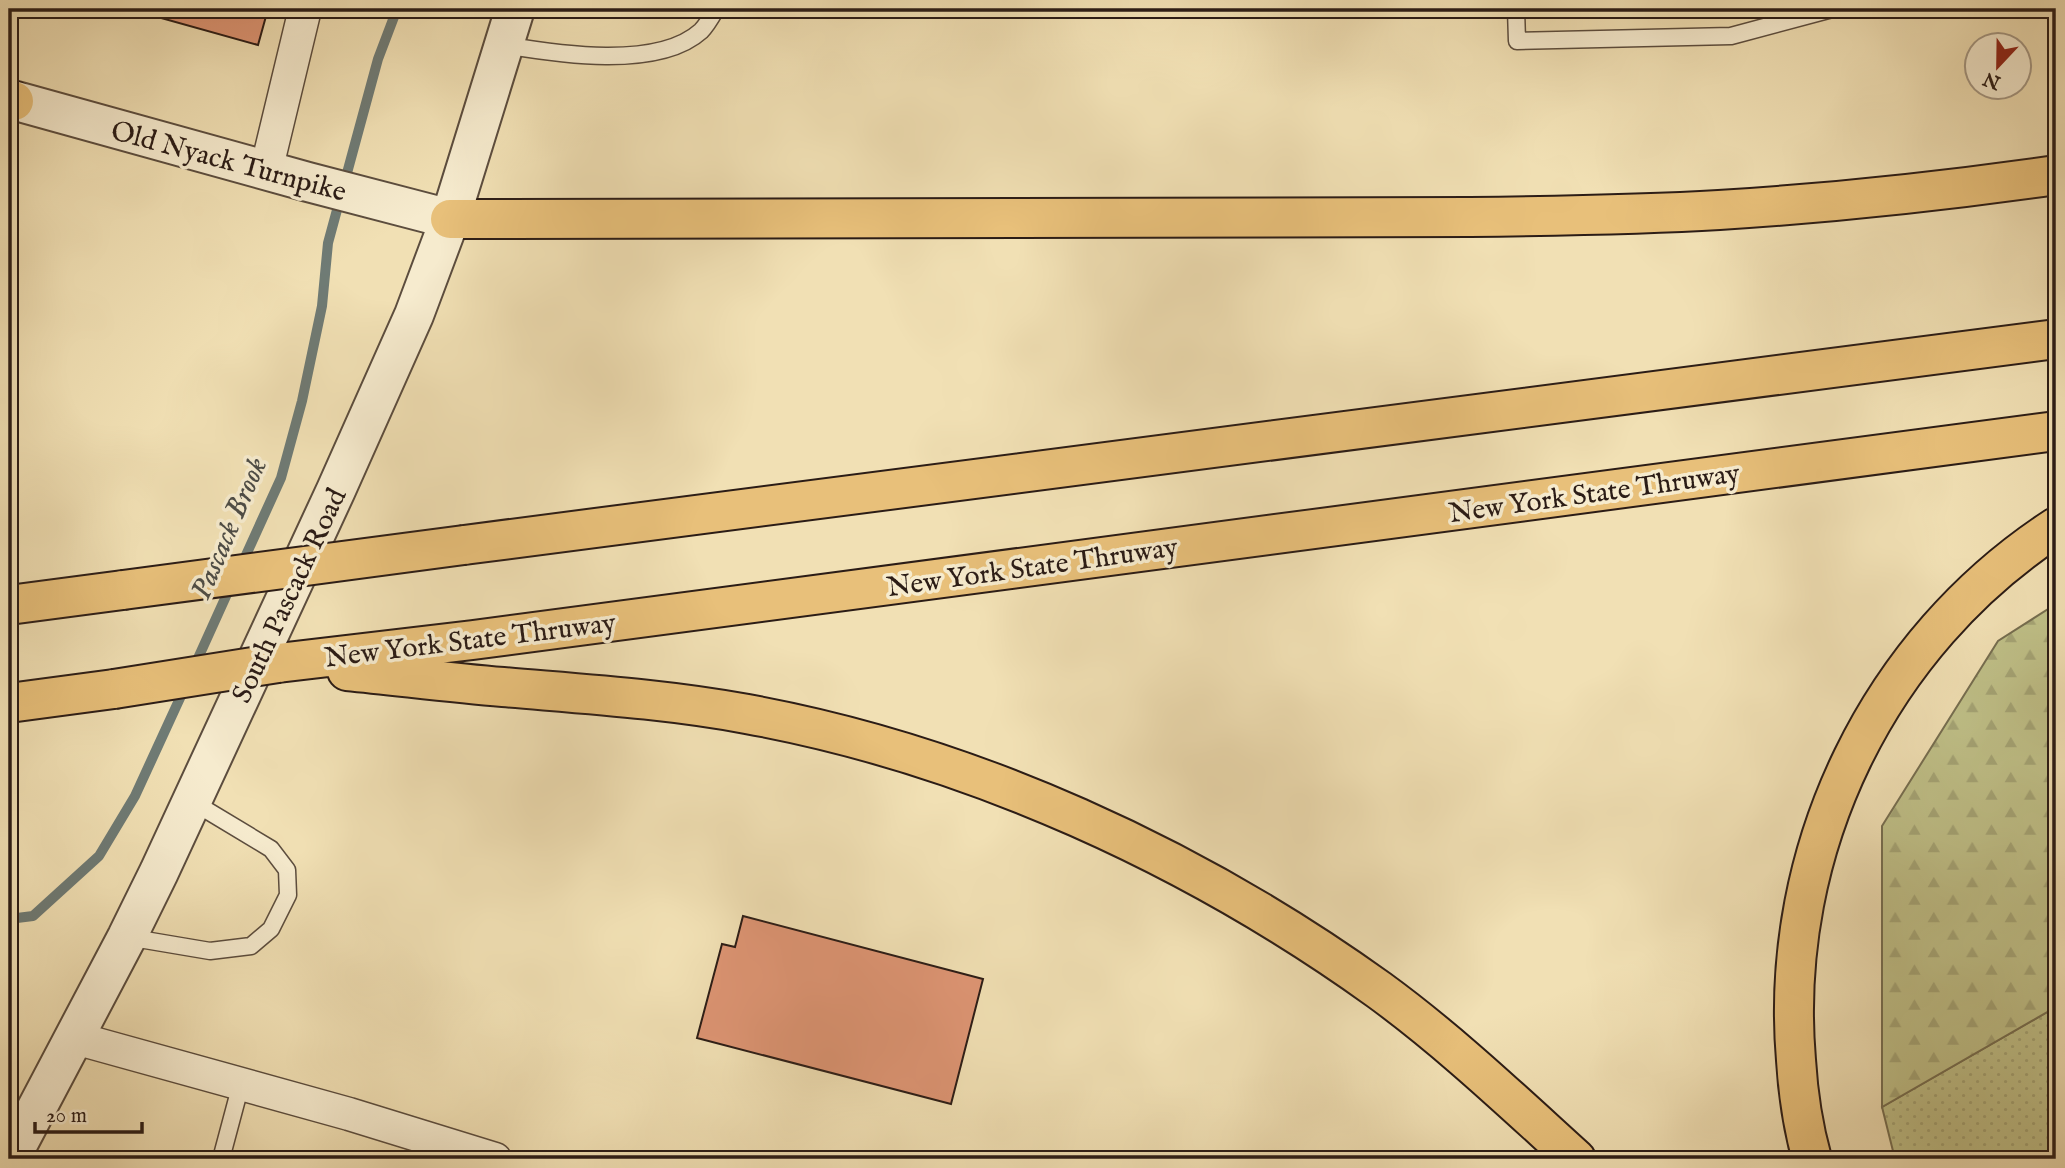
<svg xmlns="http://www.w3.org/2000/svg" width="2065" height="1168" font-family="'IM FELL English',serif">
<defs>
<pattern id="grass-dots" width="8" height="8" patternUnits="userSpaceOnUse" patternTransform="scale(1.75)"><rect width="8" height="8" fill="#c0c189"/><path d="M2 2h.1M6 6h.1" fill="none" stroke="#a5a576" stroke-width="1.8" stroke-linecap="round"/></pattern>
<pattern id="forest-firs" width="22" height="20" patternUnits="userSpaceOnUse" patternTransform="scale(1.75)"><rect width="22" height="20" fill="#c0c189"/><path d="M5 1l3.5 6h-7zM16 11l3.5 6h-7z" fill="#a5a576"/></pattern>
</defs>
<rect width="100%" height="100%" fill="#f1e0b4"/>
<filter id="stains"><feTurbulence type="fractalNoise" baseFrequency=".00286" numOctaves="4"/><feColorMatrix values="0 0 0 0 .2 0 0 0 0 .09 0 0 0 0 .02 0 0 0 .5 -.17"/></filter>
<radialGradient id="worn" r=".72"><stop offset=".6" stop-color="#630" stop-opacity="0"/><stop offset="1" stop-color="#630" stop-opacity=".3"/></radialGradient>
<path fill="url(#grass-dots)" stroke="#766e50" stroke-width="2" d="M2056 1007V1159H1895L1882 1107Z"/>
<path fill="url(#forest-firs)" stroke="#766e50" stroke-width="2" d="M2056 604V1007L1882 1107V826L1998 641Z"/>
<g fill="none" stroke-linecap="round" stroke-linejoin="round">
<path stroke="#6f7b75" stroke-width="10" d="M241 566 281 478 302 401 322 306 328 243 378 59 397 9
M194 667 232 583
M9 919 33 916 99 856 135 796 186 685"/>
</g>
<path fill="#de9574" stroke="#2b1c16" stroke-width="2" d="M129 9H268L258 45Z
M743 916 983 979 951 1104 697 1038 722 944 735 947Z"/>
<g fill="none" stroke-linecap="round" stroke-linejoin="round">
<g stroke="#5c4d3e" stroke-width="19">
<path id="service" d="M1516 9 1517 41 1731 36 1832 9
M504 45C556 54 658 70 701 31 707 25 712 16 716 9
M127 937 210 951 251 946 271 929 288 895 287 870 271 849 193 802
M221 1159 241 1084"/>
</g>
<g stroke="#5c4d3e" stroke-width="35">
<path id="minor" d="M266 171 305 9
M75 1038 349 1114 495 1159"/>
</g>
<g stroke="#5c4d3e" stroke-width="42">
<path id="tertiary" d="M9 99 308 182 450 219
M10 1159 127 937 159 872 336 490 414 315 450 219 515 9"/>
</g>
<g stroke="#2b1c16" stroke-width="42">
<path id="motorway" d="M9 101H14
M450 219 1470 217C1553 216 1636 215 1719 210 1832 203 1944 191 2056 175
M464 545 2056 339
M9 605 123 590
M278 663 473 640 2056 431
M347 671C399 676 451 683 503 687 584 694 666 699 747 714 972 755 1194 857 1379 990 1449 1041 1512 1101 1576 1159
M9 703 114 689
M1812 1159C1803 1127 1798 1093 1796 1060 1778 849 1879 642 2056 527"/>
</g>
<use href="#service" stroke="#f6ebce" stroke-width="16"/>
<use href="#minor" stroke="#f6ebce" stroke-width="32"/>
<use href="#tertiary" stroke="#f6ebce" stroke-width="38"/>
<use href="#motorway" stroke="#e8c07a" stroke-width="38"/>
<g stroke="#2b1c16" stroke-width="42" stroke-linecap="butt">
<path id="motorway-bridge" d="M123 590 464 545
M114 689 278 663"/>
</g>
<use href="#motorway-bridge" stroke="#e8c07a" stroke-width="38"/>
</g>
<g text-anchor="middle" stroke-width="7" stroke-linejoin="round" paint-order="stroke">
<g font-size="28" fill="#2b1c16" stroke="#f6ebce">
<text transform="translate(229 160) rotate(15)" y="10">Old Nyack Turnpike</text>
<text transform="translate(1594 492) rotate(-8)" y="10">New York State Thruway</text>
<text transform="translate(1032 566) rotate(-8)" y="10">New York State Thruway</text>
<text transform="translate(288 595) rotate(-65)" y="10">South Pascack Road</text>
<text transform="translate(470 639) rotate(-7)" y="10">New York State Thruway</text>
</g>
<g font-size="30" font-style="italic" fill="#4d4c46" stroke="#f6ebce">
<text transform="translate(228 528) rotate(-67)" y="10">Pascack Brook</text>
</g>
</g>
<rect width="2065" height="1168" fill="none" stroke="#f1e0b4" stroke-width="35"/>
<rect x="10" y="10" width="2044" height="1147" fill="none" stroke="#2b1c16" stroke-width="3.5"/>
<rect x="18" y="18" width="2030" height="1133" fill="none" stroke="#2b1c16" stroke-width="2"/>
<g transform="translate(1998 66) rotate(202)"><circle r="33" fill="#f6ebce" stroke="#a59884" stroke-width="2"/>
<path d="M0-5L12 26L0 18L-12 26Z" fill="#8f2418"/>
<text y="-10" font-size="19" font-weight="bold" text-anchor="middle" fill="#2b1c16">N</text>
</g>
<path d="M35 1122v10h107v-10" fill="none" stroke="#2b1c16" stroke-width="3.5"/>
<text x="46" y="1122" font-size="21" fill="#2b1c16" stroke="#f6ebce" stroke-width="5" paint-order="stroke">20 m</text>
<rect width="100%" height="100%" filter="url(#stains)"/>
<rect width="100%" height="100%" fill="url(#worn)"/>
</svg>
